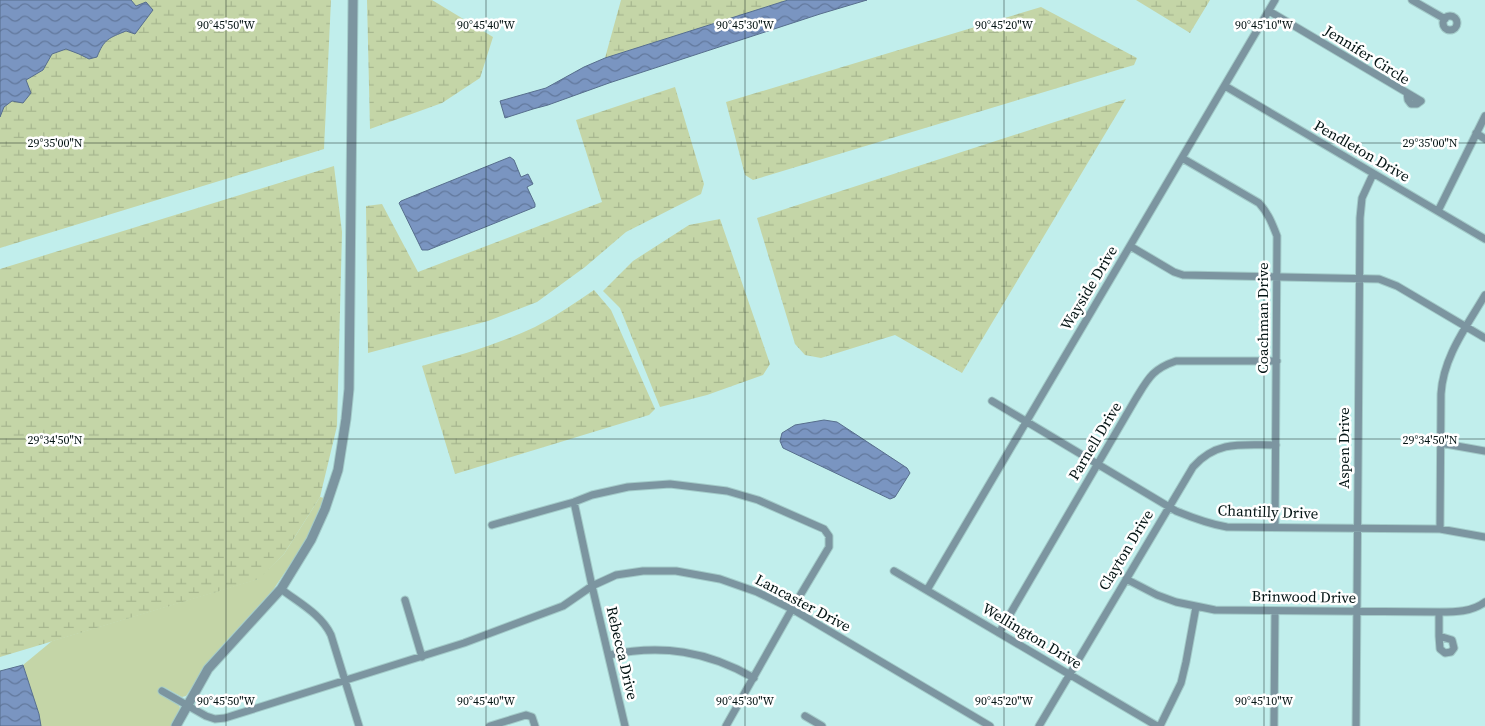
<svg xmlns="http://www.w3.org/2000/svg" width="1485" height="726" font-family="'Source Serif 4',serif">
<defs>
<pattern id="wetland-marsh" width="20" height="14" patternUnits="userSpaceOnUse" patternTransform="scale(1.25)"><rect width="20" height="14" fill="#c4d5a7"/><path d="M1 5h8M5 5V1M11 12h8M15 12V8" fill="none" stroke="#a7b68f"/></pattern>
<pattern id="water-waves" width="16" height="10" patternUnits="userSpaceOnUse" patternTransform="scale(1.25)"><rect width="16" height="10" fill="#7a95c1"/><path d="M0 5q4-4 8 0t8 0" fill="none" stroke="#62789c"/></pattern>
</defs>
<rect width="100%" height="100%" fill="#c1eeec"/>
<path fill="#c4d5a7" d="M320 497 324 498 315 522 302 547 273 590 219 649 186 696 182 697 164 687H162L160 693 179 705 180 708 171 726H41L39 714 23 665 52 641 258 579 284 554Z"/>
<path fill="url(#wetland-marsh)" d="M0 0H331L324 149 0 248Z
M367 0H432L493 37 480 78 442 103 370 129Z
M621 0H788L605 58Z
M1136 0H1210L1190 33Z
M1041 7 1137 58 1134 65 753 180 745 175 726 102Z
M675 87 704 184 701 194 626 232 585 267 537 302 488 321 368 353 366 206 382 204 418 272 602 202 576 120Z
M1126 99 962 373 895 335 821 358 805 355 795 344 757 218Z
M334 166 342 232 337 426 320 497 284 554 259 579 0 657V269Z
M720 219 770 364 763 375 707 395 660 407 620 308 603 291 633 261 689 225Z
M594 290 611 310 655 409 649 415 455 474 422 366C460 355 499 344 535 327 556 316 575 303 594 290Z"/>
<path fill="url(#water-waves)" stroke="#576e8d" d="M0 0H131L136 6 146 2 153 10 135 34 126 31C109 38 104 39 97 57L89 59 79 54 66 49 52 54 43 70 26 80 31 93 23 103 12 101 4 107 0 117Z
M788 0H867L820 14 609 83 548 105 533 109 505 118 500 101 546 88 584 67 605 58Z
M510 157 514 160 521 177 528 174 533 184 527 187 535 204V207L428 250H422L399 203 401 201Z
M824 420 837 422 907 468 910 473 895 497 890 499 783 448 780 441 782 433 795 425Z
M23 665 39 714 41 726H0V671Z"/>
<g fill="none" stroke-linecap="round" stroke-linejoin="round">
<g stroke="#a3cbc9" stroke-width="9">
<path id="minor" d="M1412 0 1445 19
M1269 11 1421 101
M1443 23a7 7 0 1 1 14 0a7 7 0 1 1-14 0Z
M1225 86 1485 239
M1407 93 1408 100 1411 104H1417L1421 101
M1476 133 1485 139
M1182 158 1259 203C1268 213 1272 223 1277 236L1275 527
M1438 211 1485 116
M1130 246 1174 272 1183 275 1379 279 1397 286 1485 338
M992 401 1176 511C1193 518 1209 524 1227 527L1440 529 1485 537
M1440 443 1485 451
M574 502 592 586 625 726
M492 525 574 502 592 495 628 487 670 484 727 491 758 500 824 529 829 536V547L792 609 726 726
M1440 529 1441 394C1443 357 1467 326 1485 295
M894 571 1157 726
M1126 579 1157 595 1176 602 1215 610 1439 612C1455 612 1472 612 1485 602
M281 589C299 603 321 614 331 635L359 726
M927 590 1275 0
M405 600 422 657
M1439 612V636
M999 633 1135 400C1148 379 1152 369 1176 361H1277
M1439 636 1452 640 1454 648 1451 652 1445 653 1440 649Z
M609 655C662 644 707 651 754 678
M162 691 206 716 215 719 225 718 464 643 563 606 592 586 616 575 643 571H676L720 579 757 592 792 609 990 726
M805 716 822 726
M490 726 526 715 532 717 535 726
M1039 726 1193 467C1217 440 1243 445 1276 445
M1160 726 1181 683 1186 662 1196 607
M1274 726 1275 611
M1356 726 1360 218 1362 198 1373 174"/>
</g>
<g stroke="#a3cbc9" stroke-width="11">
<path id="tertiary" d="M176 726 208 669 281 589 311 540 325 509 338 470 346 419 349 389 353 0"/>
</g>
<use href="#minor" stroke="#7c95a0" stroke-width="7"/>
<use href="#tertiary" stroke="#7c95a0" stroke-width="9"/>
</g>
<path fill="none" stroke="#041414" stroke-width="1" stroke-opacity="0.45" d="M226 0V726M486 0V726M745 0V726M1004 0V726M1264 0V726M0 143H1485M0 439H1485"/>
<g text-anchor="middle" stroke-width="5" stroke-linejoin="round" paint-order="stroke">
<g font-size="15" fill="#041414" stroke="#fff">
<text transform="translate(1367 55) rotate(32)" y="5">Jennifer Circle</text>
<text transform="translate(1362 151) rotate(30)" y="5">Pendleton Drive</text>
<text transform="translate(1089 288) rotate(-59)" y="5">Wayside Drive</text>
<text transform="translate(1263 318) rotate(-90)" y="5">Coachman Drive</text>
<text transform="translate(1095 441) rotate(-59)" y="5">Parnell Drive</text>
<text transform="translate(1344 448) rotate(-90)" y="5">Aspen Drive</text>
<text transform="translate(1268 512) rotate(2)" y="5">Chantilly Drive</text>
<text transform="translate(1126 550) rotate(-59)" y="5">Clayton Drive</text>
<text transform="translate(1304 597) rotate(1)" y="5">Brinwood Drive</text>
<text transform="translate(803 603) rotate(28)" y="5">Lancaster Drive</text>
<text transform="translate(1032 636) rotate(31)" y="5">Wellington Drive</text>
<text transform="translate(622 653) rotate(77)" y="5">Rebecca Drive</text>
</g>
</g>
<g font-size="12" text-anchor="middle" fill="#041414" stroke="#fff" stroke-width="5" stroke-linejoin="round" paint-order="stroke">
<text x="226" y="29">90°45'50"W</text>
<text x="486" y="29">90°45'40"W</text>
<text x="745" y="29">90°45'30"W</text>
<text x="1004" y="29">90°45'20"W</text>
<text x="1264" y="29">90°45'10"W</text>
<text x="55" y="147">29°35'00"N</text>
<text x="1430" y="147">29°35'00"N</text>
<text x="55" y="444">29°34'50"N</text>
<text x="1430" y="444">29°34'50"N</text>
<text x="226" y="705">90°45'50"W</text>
<text x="486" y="705">90°45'40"W</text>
<text x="745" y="705">90°45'30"W</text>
<text x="1004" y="705">90°45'20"W</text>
<text x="1264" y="705">90°45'10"W</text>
</g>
</svg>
